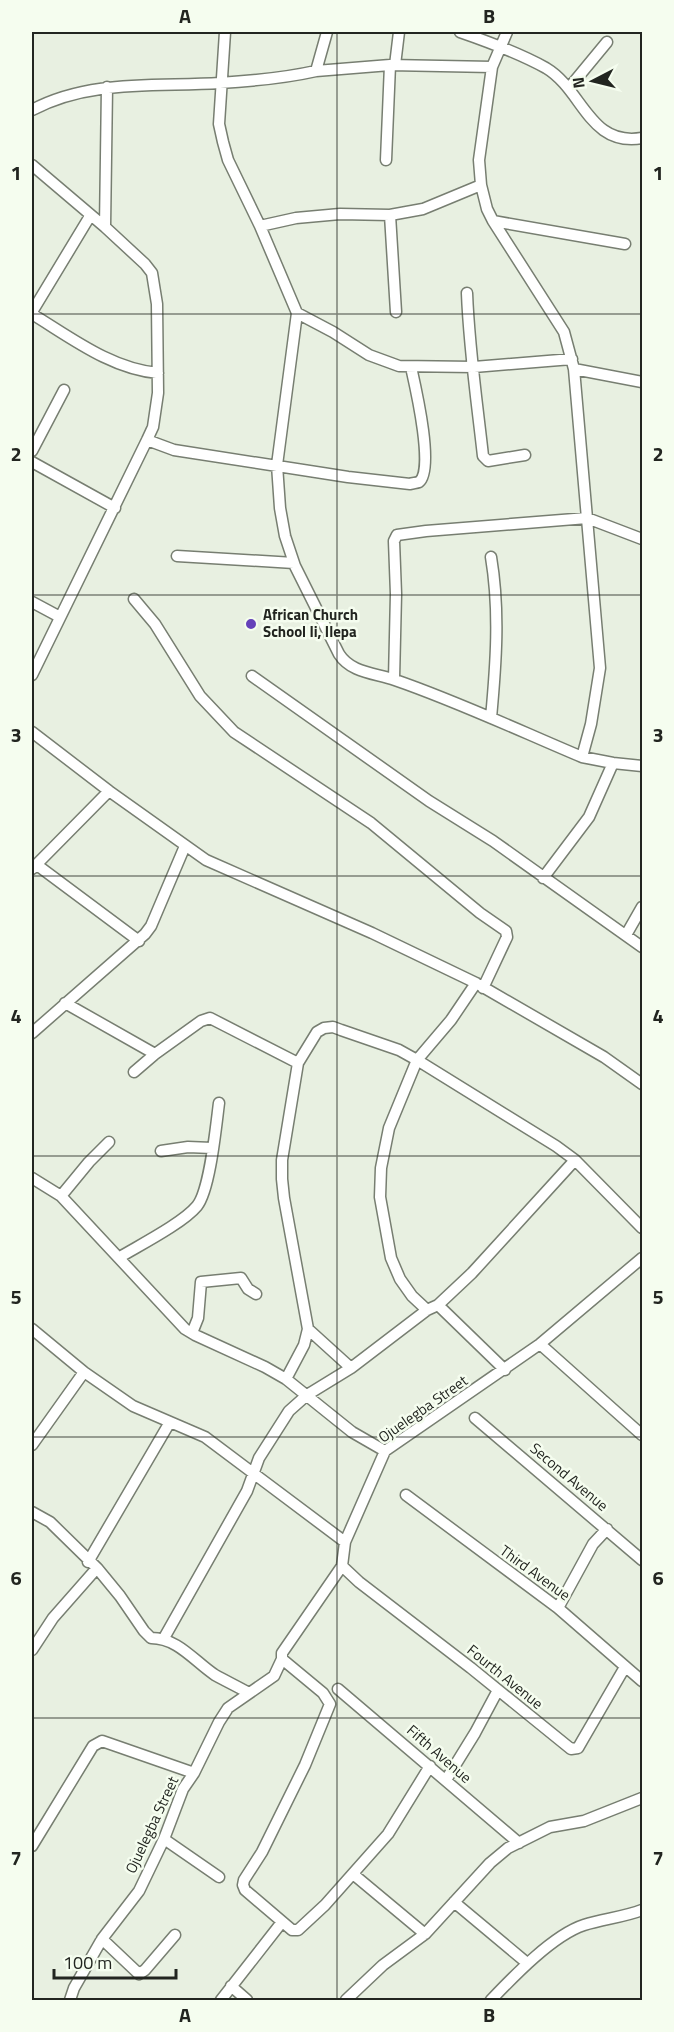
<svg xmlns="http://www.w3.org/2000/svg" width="674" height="2032" font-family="'Titillium Web',sans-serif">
<rect width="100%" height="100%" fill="#e8f0e1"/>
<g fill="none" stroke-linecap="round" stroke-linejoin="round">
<g stroke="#777e71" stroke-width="13">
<path id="minor" d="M225 32 219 124 223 142 228 160 260 226 297 313 277 465 280 508 285 536 295 566 339 654C351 673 375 673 395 680 459 702 520 731 582 757L613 763 642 766
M460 32C489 42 519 53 546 68 583 90 589 147 642 138
M507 32 492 67 479 160 481 185 487 209 493 221 564 332 574 369 600 668 591 724 582 757
M395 65 399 32
M316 71 390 65 492 67
M569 88 607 42
M32 110C90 79 157 87 220 83 252 81 285 78 316 71L327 32
M386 160 390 65
M32 165 105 227 145 264 152 273 157 304 158 393 153 427 147 440 32 675
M390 215 396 312
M493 221 625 244
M260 226 296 218 340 214 390 215 423 209 481 185
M105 227 107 87
M467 293C469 348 477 402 483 456L488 461 525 455
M32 312 90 216
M297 313 333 332 369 355 399 366 474 367 572 359
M32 314C70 337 111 369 158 373
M574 369 642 382
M147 440 174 450 348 477 410 484C413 483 416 483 419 482 435 470 415 385 411 367
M32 451 64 390
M32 462 115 508
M177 556 294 563
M134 599 155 624 200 696 234 732 371 823 480 913 506 931 507 937 483 988
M32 602 60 617
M252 676 429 801 493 841 642 947
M394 679 396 594 394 541 397 535 426 531 587 518 642 539
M491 718C496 664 500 611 491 557
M32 732 109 791 206 860 372 933 476 983 604 1057 642 1084
M37 865 139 941
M32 869 109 791
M543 878 589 817 613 763
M626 935 642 907
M65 1003 155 1054
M32 1033 145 934 151 926 185 846
M134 1072 155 1054 201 1021 210 1018 298 1063
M161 1151 188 1147 212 1148
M32 1178 61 1196 185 1329 195 1335 265 1367 286 1379 352 1432 385 1451
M61 1196 89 1162 109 1142
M120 1257C140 1245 183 1223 197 1206 210 1190 216 1126 219 1103
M438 1305 505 1370
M427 1310 412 1296 400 1279 391 1258 380 1197 381 1168 389 1128 417 1060 451 1020 476 983
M32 1329 84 1372 133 1406 205 1437 345 1542
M308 1329 351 1368
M192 1333 198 1318 201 1282 241 1278 248 1289 256 1294
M540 1344 642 1435
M286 1379 304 1345 308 1329 284 1198 282 1179V1160L298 1063 317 1032 324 1028 333 1027 341 1030 399 1050 417 1060 556 1146 575 1160 642 1228
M475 1418 642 1560
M32 1445 84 1372
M406 1495 558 1608 642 1681
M32 1512 50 1522 97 1568 120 1596 144 1631 151 1638C178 1638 194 1661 215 1675 226 1681 238 1687 249 1693
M88 1562 170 1422
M342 1566 359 1582 471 1668 571 1749 578 1748 582 1741 625 1667
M558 1608 593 1544 607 1529
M164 1638 247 1491 259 1458 289 1411 307 1395 351 1368 427 1310 438 1305 472 1273 575 1160
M32 1650 53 1618 97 1568
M282 1659 323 1693 330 1704 305 1765 262 1852 244 1880 243 1885 245 1890 292 1930H298L325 1905 388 1834 430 1766
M338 1689 519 1843
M446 1780 475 1733 498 1690
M164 1839 219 1877
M32 1846 93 1746 102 1741 194 1773
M353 1874 425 1934
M454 1902 527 1963
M102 1939 139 1974 145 1970 175 1935
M231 1986 247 2000
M70 2000 74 1988 102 1939 139 1891 164 1839 183 1789 194 1773 219 1722 228 1708 274 1676 282 1659V1653L342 1566 345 1542 385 1451 540 1344 642 1258
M221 2000 282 1922
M346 2000 383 1965 425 1934 490 1863 508 1848 550 1827 584 1821 642 1798
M491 2000C513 1977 553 1935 584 1925 603 1919 624 1917 642 1910"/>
</g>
<use href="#minor" stroke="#fff" stroke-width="10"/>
</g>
<path fill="none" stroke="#222520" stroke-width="1.5" stroke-opacity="0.55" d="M337 32V2000M32 314H642M32 595H642M32 876H642M32 1156H642M32 1437H642M32 1718H642"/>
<circle fill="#6541b9" stroke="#f5fdef" stroke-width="2" cx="251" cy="624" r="6"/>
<g text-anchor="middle" stroke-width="5" stroke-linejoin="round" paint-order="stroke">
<g font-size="15" font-weight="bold" fill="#222520" stroke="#f5fdef" text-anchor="start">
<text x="263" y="620">African Church<tspan x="263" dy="17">School Ii, Ilepa</tspan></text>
</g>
<g font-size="15" fill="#222520" stroke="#f5fdef">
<text transform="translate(423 1409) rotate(-35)" y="5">Ojuelegba Street</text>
<text transform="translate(569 1477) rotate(40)" y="5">Second Avenue</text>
<text transform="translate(535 1573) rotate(36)" y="5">Third Avenue</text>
<text transform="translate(505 1677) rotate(39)" y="5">Fourth Avenue</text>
<text transform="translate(439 1754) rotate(41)" y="5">Fifth Avenue</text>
<text transform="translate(152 1825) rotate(-65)" y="5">Ojuelegba Street</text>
</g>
</g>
<rect width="674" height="2032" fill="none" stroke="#f5fdef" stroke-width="66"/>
<g transform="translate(593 81) rotate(263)" stroke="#f5fdef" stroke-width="4.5" paint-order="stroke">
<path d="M0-4.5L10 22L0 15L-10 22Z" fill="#222520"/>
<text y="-9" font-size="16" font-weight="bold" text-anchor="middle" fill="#222520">N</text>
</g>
<path d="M54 1969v9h122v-9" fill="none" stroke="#222520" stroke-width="3"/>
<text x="63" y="1969" font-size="18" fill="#222520" stroke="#f5fdef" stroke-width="4.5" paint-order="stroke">100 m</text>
<rect x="33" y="33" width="608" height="1966" fill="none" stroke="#222520" stroke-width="2"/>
<g font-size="20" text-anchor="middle" font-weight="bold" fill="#222520">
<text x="185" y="23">A</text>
<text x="489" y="23">B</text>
<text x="16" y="180">1</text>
<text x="658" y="180">1</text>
<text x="16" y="461">2</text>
<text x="658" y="461">2</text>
<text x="16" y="742">3</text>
<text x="658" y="742">3</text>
<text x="16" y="1023">4</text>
<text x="658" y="1023">4</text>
<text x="16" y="1304">5</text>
<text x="658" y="1304">5</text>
<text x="16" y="1585">6</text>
<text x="658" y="1585">6</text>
<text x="16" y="1865">7</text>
<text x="658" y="1865">7</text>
<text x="185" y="2022">A</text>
<text x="489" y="2022">B</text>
</g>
</svg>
